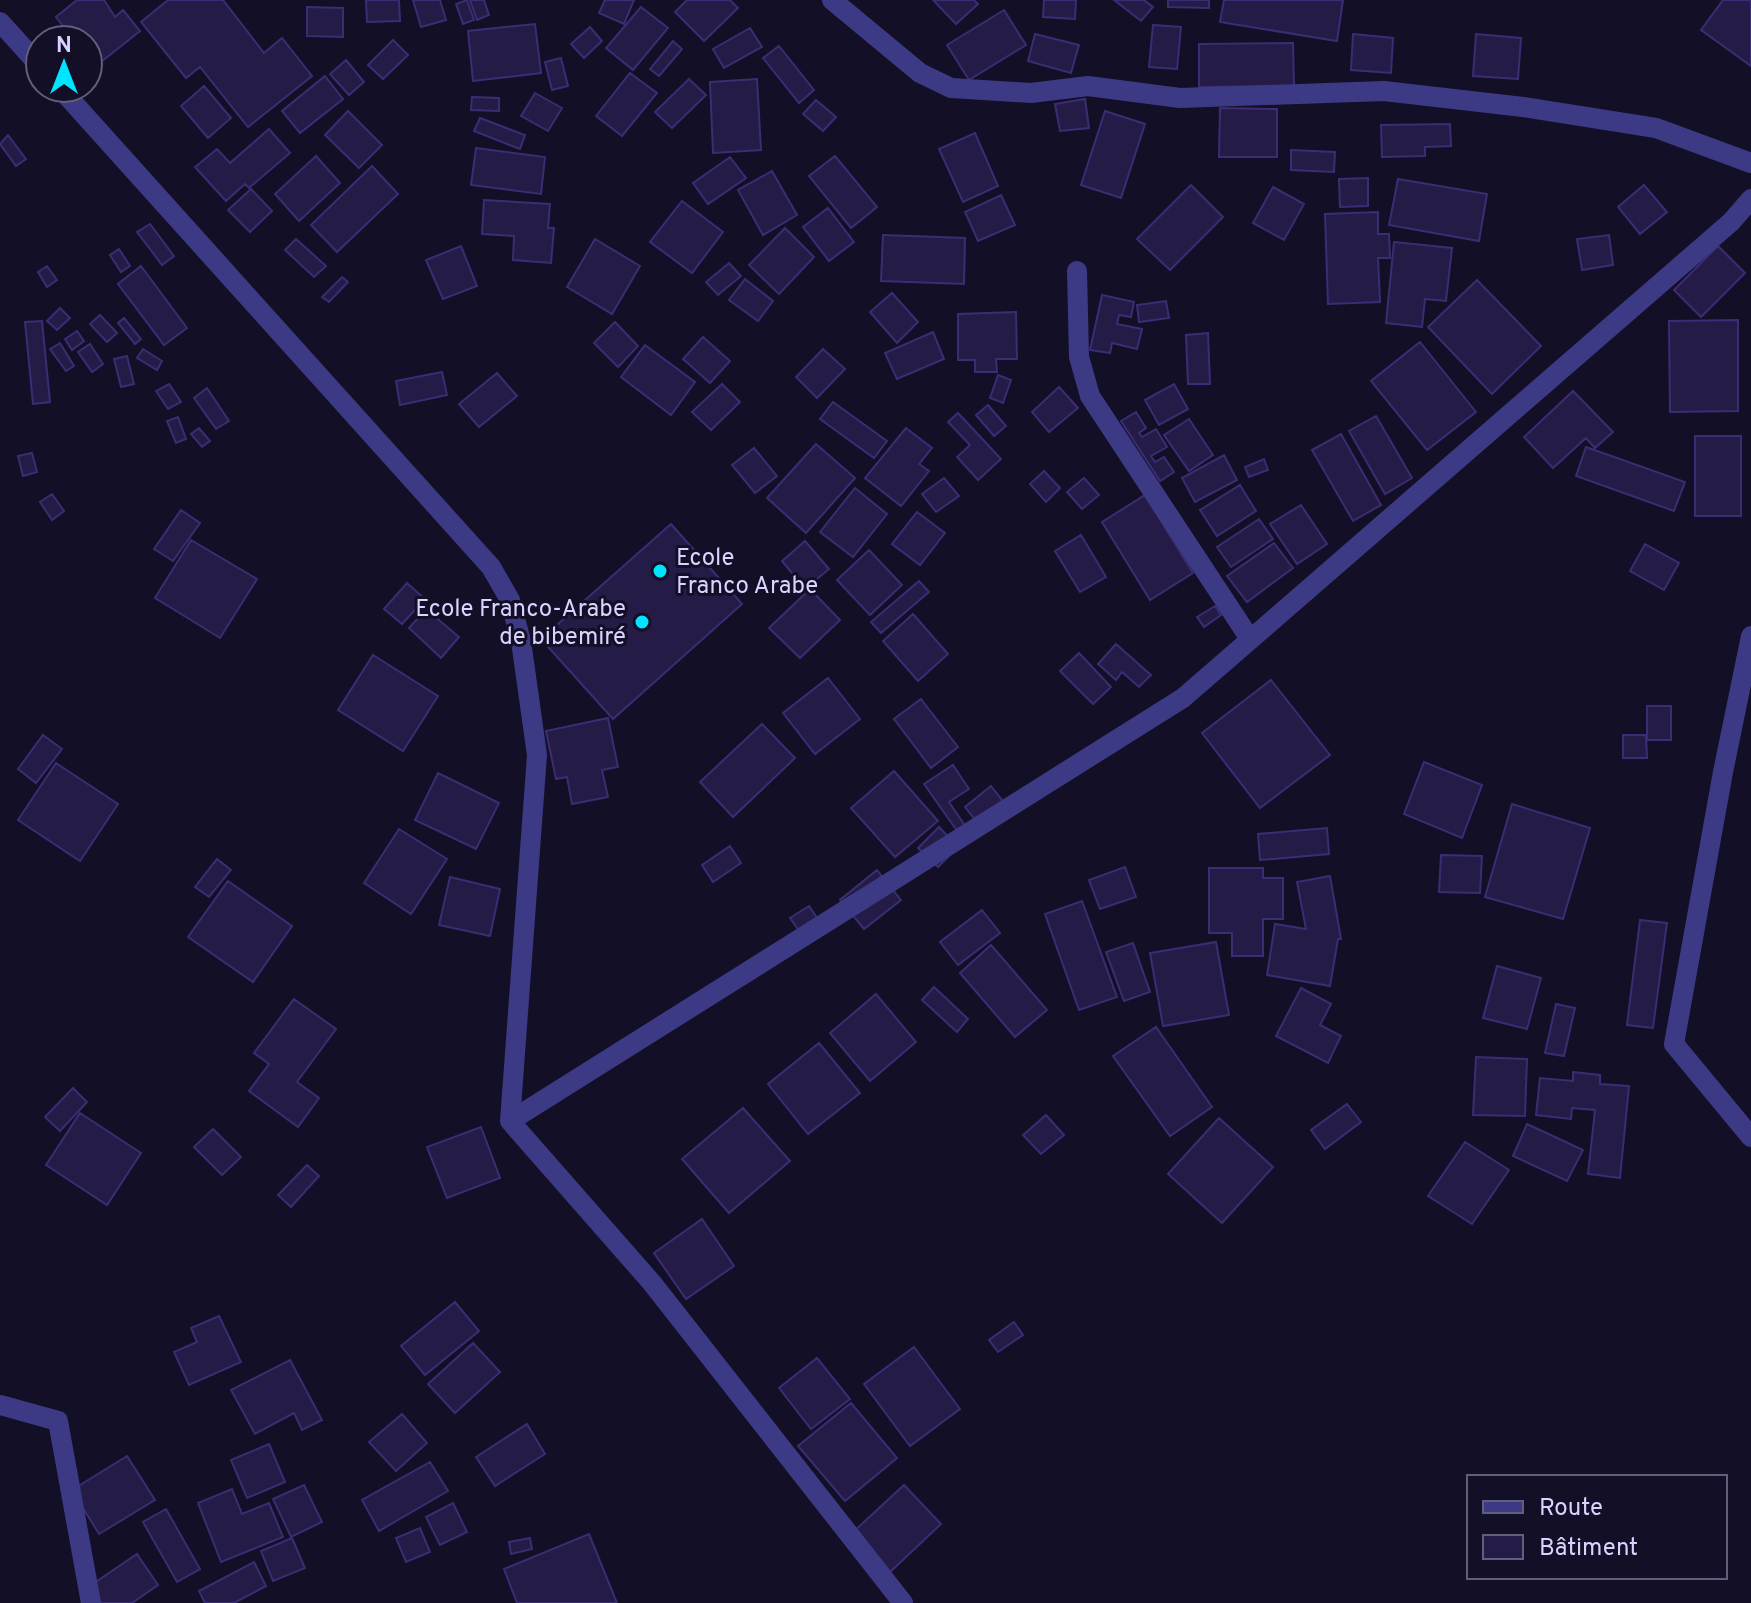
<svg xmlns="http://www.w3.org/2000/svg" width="1751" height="1603" font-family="Overpass,sans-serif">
<rect width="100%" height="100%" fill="#130f26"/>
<path fill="#241b47" stroke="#3b2d73" stroke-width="2" d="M77 0H104L115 17 123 10 140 31 96 66 88 57V40H74L56 17Z
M168 0H223L264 53 282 38 312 76 248 127 200 67 186 78 141 22Z
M366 0H399L400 21 367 22Z
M413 0H440L446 20 421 27Z
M467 0 474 20 463 24 456 4Z
M470 0H484L489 15 477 20Z
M605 0H634L624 24 599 13Z
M687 0H730L738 8 704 41 675 12Z
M933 0H974L978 4 956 24Z
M1044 0H1076L1075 19 1043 17Z
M1114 0H1144L1153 7 1141 21Z
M1168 0H1209V8L1168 7Z
M1224 0H1343L1337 41 1220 22Z
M1723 0H1751V66L1701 30Z
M307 7 343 8V37L307 36Z
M641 7 668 28 633 70 606 48Z
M1004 10 1026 45 969 80 947 45Z
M535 24 541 73 473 81 468 31Z
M1153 25 1181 27 1177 69 1149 67Z
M590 27 602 41 584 58 571 44Z
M750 28 762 47 724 68 713 49Z
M1035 34 1079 45 1071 73 1028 61Z
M1353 34 1393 38 1391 73 1351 70Z
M1476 34 1521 38 1518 79 1473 76Z
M393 40 408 55 383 79 368 65Z
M673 41 682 49 659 76 650 69Z
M1293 43 1294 86 1199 87V44Z
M779 46 814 90 799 103 763 58Z
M561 58 568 86 552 90 545 62Z
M346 60 364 82 349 95 330 74Z
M630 73 657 93 622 136 596 116Z
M325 76 343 99 300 133 282 111Z
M689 79 706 95 672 128 655 112Z
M757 79 761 150 713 153 710 82Z
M204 86 231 118 208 138 181 106Z
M535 93 562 108 548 131 521 116Z
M472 97 499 98V111L471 110Z
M1085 99 1089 128 1060 131 1055 104Z
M816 100 836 117 823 131 803 114Z
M1220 108 1277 109V157H1219Z
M348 111 382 145 359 168 325 135Z
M1105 111 1145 124 1121 198 1081 185Z
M480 118 525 135 520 149 474 131Z
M1450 124 1451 146 1425 147V156L1382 157 1381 125Z
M269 129 290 153 249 188 245 184 226 201 195 167 217 149 230 163Z
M975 133 998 186 963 202 939 149Z
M8 135 26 159 16 166 0 144Z
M476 148 545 157 541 194 471 185Z
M1291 150 1335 152 1334 172 1291 170Z
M316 156 340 183 299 221 275 194Z
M835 156 877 207 851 228 809 176Z
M730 157 746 178 708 204 693 183Z
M372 166 398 194 337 252 311 225Z
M772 171 797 215 763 235 738 190Z
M1368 178V206L1340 207 1339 179Z
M1398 179 1487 194 1479 241 1389 225Z
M1191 185 1223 217 1170 270 1137 239Z
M1644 185 1667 212 1640 234 1618 207Z
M1273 187 1304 204 1284 240 1253 223Z
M251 189 272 211 250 232 228 210Z
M1001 195 1015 225 978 241 965 212Z
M484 200 550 204 548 228H554L551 263 513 260 514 236 482 234Z
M682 201 723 232 692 273 650 242Z
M828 208 854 242 829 261 803 227Z
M1378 212V234H1389L1390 258H1378L1380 302 1328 304 1325 214Z
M150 224 174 256 162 265 137 232Z
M785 228 814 257 779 294 749 265Z
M883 235 965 238 964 284 881 281Z
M1609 235 1613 265 1582 270 1577 239Z
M296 239 326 266 314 277 285 250Z
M595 239 640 266 612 314 567 287Z
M1394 242 1452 248 1446 301 1425 299 1422 327 1386 323Z
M461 246 477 286 443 299 426 260Z
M1718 246 1745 273 1701 317 1674 290Z
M119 249 130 266 121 272 110 255Z
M729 263 741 276 718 295 706 282Z
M47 266 57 280 47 287 38 272Z
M141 266 187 328 164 345 118 284Z
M342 277 348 282 329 302 322 297Z
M745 279 773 301 758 321 729 300Z
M1477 280 1541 346 1492 394 1428 327Z
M892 293 918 322 897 343 870 312Z
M1102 295 1134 302 1131 317 1119 315 1117 324 1142 329 1137 349 1112 343 1110 353 1090 350Z
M1166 301 1169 318 1139 322 1137 305Z
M60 308 70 318 57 330 47 321Z
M1016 312 1017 359H996L997 372H975V360H958V314Z
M100 315 117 333 107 342 90 324Z
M124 318 141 339 135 344 118 323Z
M1738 320V411L1670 412 1669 321Z
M42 321 50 402 33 404 25 322Z
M615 322 638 346 618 367 594 343Z
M77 331 84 341 72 350 65 339Z
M933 332 944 359 897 379 885 353Z
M1208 333 1210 384H1188L1186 335Z
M703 337 730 361 710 383 683 359Z
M1420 342 1476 412 1427 450 1371 381Z
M60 343 74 366 66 371 50 349Z
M90 344 103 364 92 372 78 352Z
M645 345 695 382 671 415 621 377Z
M143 349 162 361 157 370 137 358Z
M823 349 845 369 817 398 796 377Z
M127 356 134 384 121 387 114 359Z
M442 372 447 395 400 405 396 381Z
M497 373 517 396 479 427 459 404Z
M998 375 1011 380 1003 403 990 398Z
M169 384 181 402 168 409 156 391Z
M722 384 740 402 711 430 692 412Z
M1174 384 1188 409 1159 425 1145 400Z
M1059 387 1078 408 1049 432 1032 412Z
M207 388 229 421 216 429 194 398Z
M1573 391 1613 432 1595 448 1586 438 1553 468 1524 437Z
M833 402 887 441 874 458 820 419Z
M988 405 1006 426 994 436 976 415Z
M1136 412 1146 428 1139 433 1142 437 1156 429 1167 447 1151 456 1155 462 1164 457 1174 472 1160 481 1121 421Z
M958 413 1001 459 978 480 957 457 970 445 948 422Z
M1376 416 1412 478 1385 494 1349 431Z
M178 417 186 439 176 443 167 421Z
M1189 419 1213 455 1189 471 1164 435Z
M199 428 210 441 202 447 191 434Z
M906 428 932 448 919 464 929 471 901 506 865 478Z
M1341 434 1381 505 1353 521 1312 450Z
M1695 436H1741V516H1695Z
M816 444 855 478 806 533 767 498Z
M1586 447 1685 482 1674 511 1576 476Z
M754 448 777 476 755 493 732 465Z
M32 453 37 472 23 476 18 456Z
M1224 455 1237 480 1195 502 1182 478Z
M1264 459 1268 470 1249 477 1245 467Z
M1044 471 1060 488 1046 502 1030 484Z
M944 478 959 496 936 512 922 494Z
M1084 478 1099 495 1082 509 1067 492Z
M1240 485 1256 511 1217 536 1200 510Z
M855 488 887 514 853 557 820 532Z
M52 494 64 511 52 520 40 502Z
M1145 495 1193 573 1150 600 1102 522Z
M1301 505 1327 544 1297 564 1270 524Z
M181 510 200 523 173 561 154 549Z
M917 512 945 533 920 565 892 544Z
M1259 519 1273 539 1231 567 1217 547Z
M671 524 742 604 613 719 541 639Z
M1081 535 1106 577 1080 592 1055 551Z
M191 540 257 579 220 638 155 598Z
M805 541 829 569 805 589 782 561Z
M1274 543 1293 568 1247 602 1227 576Z
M1645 544 1679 563 1664 590 1630 571Z
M869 550 902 585 870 615 837 580Z
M919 581 929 592 881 633 871 622Z
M407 583 425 599 402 624 384 609Z
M810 589 840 620 800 658 769 628Z
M1215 606 1221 615 1204 627 1197 617Z
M426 609 459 637 441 658 409 628Z
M913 614 948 654 918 681 883 641Z
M1116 644 1151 675 1139 687 1122 672 1116 680 1098 664Z
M1079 653 1111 687 1093 704 1060 671Z
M373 655 438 696 403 751 338 710Z
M828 678 860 719 815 754 783 713Z
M1271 680 1330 755 1260 808 1202 733Z
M921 699 958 747 931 768 894 719Z
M1647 706H1671V740H1647Z
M608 718 618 767 602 770 608 797 572 804 567 777 556 779 546 731Z
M762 724 795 758 733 817 700 782Z
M43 735 62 749 36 783 18 769Z
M1623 735H1646L1647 758H1623Z
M1424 762 1482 785 1462 838 1404 814Z
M56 763 118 804 80 861 18 820Z
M953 765 969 789 949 802 968 830 960 835 924 784Z
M894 771 938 821 895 857 851 808Z
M438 773 499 803 476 849 415 820Z
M991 786 1010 810 984 831 965 807Z
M1512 804 1590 828 1563 919 1485 897Z
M939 827 958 847 938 867 918 848Z
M1327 828 1329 854 1260 860 1258 834Z
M399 829 447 859 411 914 364 883Z
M730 846 741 863 713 882 702 865Z
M1441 855 1482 856 1480 893 1439 892Z
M217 859 231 870 209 897 195 887Z
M1125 867 1136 897 1100 909 1089 880Z
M1209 868H1263V878H1283V919H1263V956H1232V933H1209Z
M877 870 901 900 864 929 840 900Z
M1330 876 1341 939H1338L1330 986 1267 975 1275 924 1306 929 1297 882Z
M450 877 500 889 490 936 439 925Z
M228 881 292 926 253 982 188 937Z
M1082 901 1117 997 1079 1010 1045 914Z
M809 906 820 922 802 935 790 918Z
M982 910 1000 933 958 965 940 942Z
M1640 920 1667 923 1653 1028 1627 1025Z
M1216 942 1229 1015 1163 1026 1150 953Z
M1133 943 1150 992 1124 1001 1106 952Z
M991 945 1047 1010 1015 1037 960 973Z
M1497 966 1541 978 1527 1029 1483 1018Z
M934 987 968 1019 957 1032 922 1000Z
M1301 988 1331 1004 1320 1025 1341 1036 1328 1063 1276 1036Z
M876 994 916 1042 870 1081 830 1033Z
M294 999 336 1029 297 1082 319 1098 298 1127 249 1091 269 1064 254 1053Z
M1556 1004 1575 1008 1564 1056 1545 1053Z
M1156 1027 1212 1107 1170 1136 1113 1056Z
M819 1043 860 1093 808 1134 768 1084Z
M1476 1057 1527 1059 1525 1116 1473 1115Z
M1573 1072 1600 1075V1084L1629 1086 1620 1178 1588 1174 1595 1110 1572 1108 1571 1119 1536 1115 1540 1078 1573 1081Z
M73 1088 87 1102 60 1131 45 1117Z
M1347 1104 1361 1122 1325 1149 1311 1130Z
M743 1108 790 1161 729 1213 682 1159Z
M80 1113 141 1153 107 1205 46 1165Z
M1046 1115 1064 1135 1041 1154 1023 1135Z
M1219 1118 1273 1167 1222 1223 1168 1174Z
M1527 1124 1583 1150 1567 1181 1513 1156Z
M481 1127 500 1178 447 1198 427 1147Z
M213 1129 241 1157 222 1175 194 1147Z
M1465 1142 1509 1170 1472 1224 1428 1196Z
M307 1165 319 1176 291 1207 278 1195Z
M702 1219 734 1266 686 1299 654 1253Z
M455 1302 479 1331 425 1375 401 1346Z
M219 1316 241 1362 189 1385 174 1352 197 1342 191 1328Z
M1014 1322 1023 1335 998 1352 989 1340Z
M473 1343 500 1372 455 1413 428 1384Z
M914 1347 960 1409 910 1446 864 1384Z
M817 1358 850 1399 811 1429 779 1388Z
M290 1360 322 1420 302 1430 294 1413 255 1434 231 1390Z
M851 1403 897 1458 845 1501 798 1446Z
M402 1414 427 1443 396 1471 369 1442Z
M527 1424 545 1454 495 1486 476 1457Z
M269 1444 285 1482 247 1498 231 1460Z
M127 1456 155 1500 99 1534 72 1490Z
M430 1462 448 1491 379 1531 362 1500Z
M304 1485 322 1522 291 1537 273 1499Z
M904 1485 941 1524 889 1573 851 1534Z
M232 1489 242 1514 269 1503 283 1537 221 1562 198 1503Z
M453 1503 467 1532 440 1545 426 1517Z
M166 1509 200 1569 177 1582 143 1522Z
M420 1528 430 1552 406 1562 396 1538Z
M589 1534 617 1603H517L504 1569Z
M292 1538 305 1568 273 1581 261 1551Z
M530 1538 532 1549 511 1554 509 1542Z
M137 1554 158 1585 132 1603H94L84 1590Z
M254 1562 266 1586 234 1603H205L199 1591Z"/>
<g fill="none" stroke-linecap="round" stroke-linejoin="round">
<path stroke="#3d3a85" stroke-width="20" d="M832 0 920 73 951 88 1031 93 1088 86 1180 98 1384 91 1523 107 1656 128 1751 163
M0 22 40 66
M60 88 491 567 510 600 521 641 537 755 510 1121 652 1283 903 1603
M1077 271 1079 357 1090 396 1250 639
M1751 636 1723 772 1674 1044 1751 1137
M510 1121 1183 698 1731 222 1751 199
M0 1405 58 1421 91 1603"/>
</g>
<g fill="#00e5ff" stroke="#130f26" stroke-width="3">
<circle cx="660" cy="571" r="8"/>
<circle cx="642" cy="622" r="8"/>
</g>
<g text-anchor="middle" stroke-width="6" stroke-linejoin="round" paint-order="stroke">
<g font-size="24" fill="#d9d4ff" stroke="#130f26" text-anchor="start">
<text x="676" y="565">Ecole<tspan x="676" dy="28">Franco Arabe</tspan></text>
<text x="626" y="616" text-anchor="end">Ecole Franco-Arabe<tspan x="626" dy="28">de bibemiré</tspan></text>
</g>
</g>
<rect x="1467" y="1475" width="260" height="104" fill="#130f26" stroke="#625e7d" stroke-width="2"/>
<rect x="1483" y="1501" width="40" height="12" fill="#3d3a85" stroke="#625e7d" stroke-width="2"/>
<text x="1539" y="1515" font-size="24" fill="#d9d4ff">Route</text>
<rect x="1483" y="1535" width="40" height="24" fill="#241b47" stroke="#625e7d" stroke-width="2"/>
<text x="1539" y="1555" font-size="24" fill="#d9d4ff">Bâtiment</text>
<g transform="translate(64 64)"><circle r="38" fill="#130f26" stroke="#625e7d" stroke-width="2"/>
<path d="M0-6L14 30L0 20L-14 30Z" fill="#00e5ff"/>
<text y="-12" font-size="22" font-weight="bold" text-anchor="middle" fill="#d9d4ff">N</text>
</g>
</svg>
